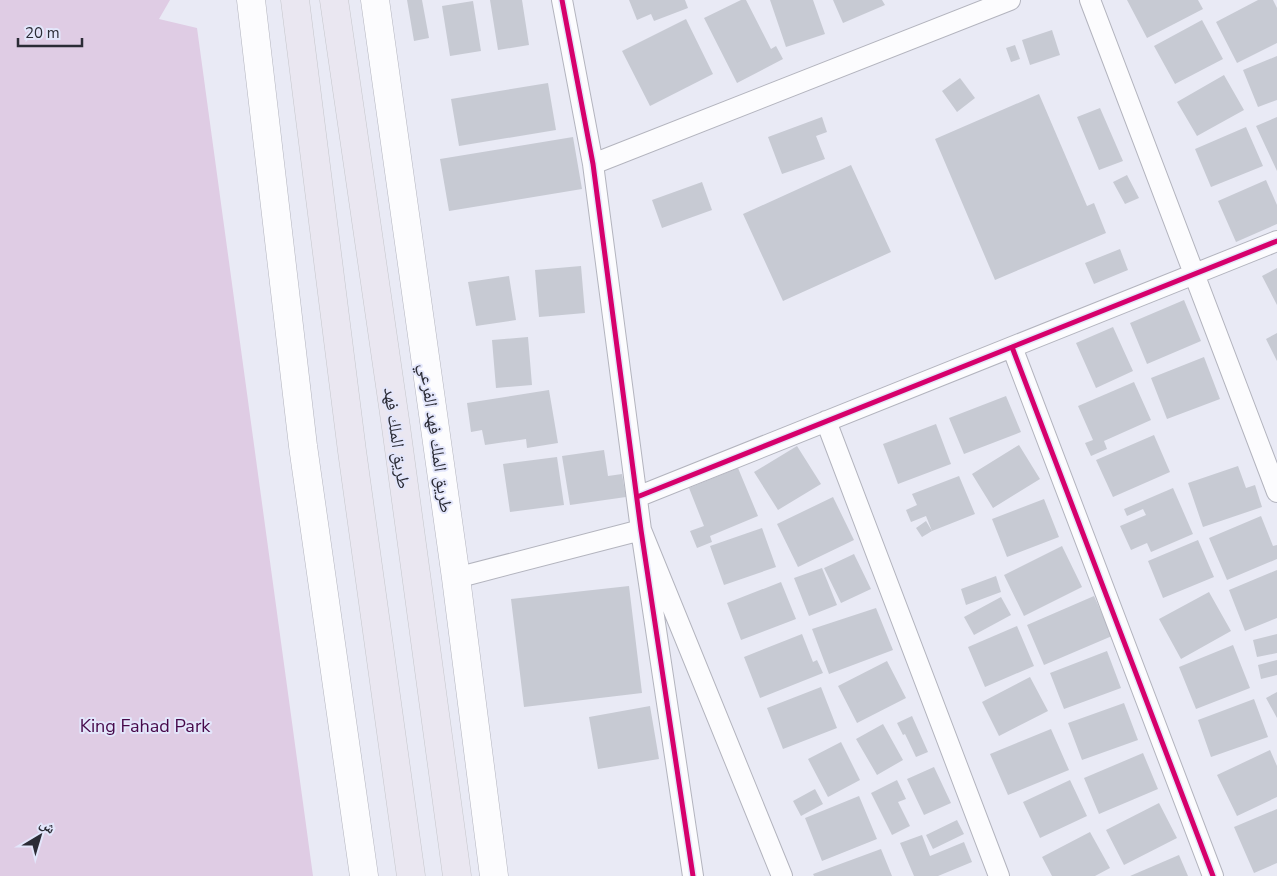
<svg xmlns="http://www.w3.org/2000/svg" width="1277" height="876" font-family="'Nunito Sans','Noto Naskh Arabic',sans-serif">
<rect width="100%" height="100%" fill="#e9eaf5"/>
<path fill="#dfcce4" d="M0 0H170L159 19 197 28 313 876H0Z"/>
<path fill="#c7cad3" d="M407 0H422L429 38 414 41Z
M490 0H522L529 45 498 50Z
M629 0H685L688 8 654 21 651 14 637 20Z
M741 0H746L771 49 776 46 783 59 737 83 704 18Z
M770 0H813L825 34 786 47Z
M833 0H882L885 5 843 23Z
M1127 0H1198L1203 9 1147 38Z
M1258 0H1273L1277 8V43L1237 63 1216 22Z
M473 1 481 51 450 56 442 6Z
M686 19 713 74 650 106 622 51Z
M1202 20 1223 59 1175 84 1154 46Z
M1052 30 1060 55 1030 65 1022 40Z
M1015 45 1020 59 1011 62 1006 48Z
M1277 56V100L1258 107 1243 70Z
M1224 75 1244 110 1197 136 1177 102Z
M960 78 975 98 957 112 942 91Z
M548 83 556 130 459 146 451 99Z
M1039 94 1087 206 1094 203 1106 233 995 280 935 139Z
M1100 108 1123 161 1099 170 1077 117Z
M822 117 827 132 816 136 825 159 782 174 768 137Z
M1277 117V171L1256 126Z
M1246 127 1263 166 1211 187 1195 149Z
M573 137 582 189 449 211 440 159Z
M851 165 891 252 783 301 743 214Z
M1127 175 1139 198 1125 204 1113 182Z
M1266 180 1277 205V224L1236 242 1218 201Z
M702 182 712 210 662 228 652 200Z
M1120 249 1128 270 1094 284 1085 263Z
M581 266 585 313 539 317 535 270Z
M1277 268V305L1262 276Z
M509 276 516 320 476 326 468 282Z
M1184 300 1201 341 1147 364 1130 323Z
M1113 327 1133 371 1096 388 1076 343Z
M1277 333V361L1266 339Z
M528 337 532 385 496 388 492 340Z
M1204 357 1220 399 1167 419 1151 378Z
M1134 382 1151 420 1104 441 1107 449 1091 456 1085 443 1093 440 1078 406Z
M549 390 558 443 527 448 526 439 485 445 482 430 471 432 467 403Z
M1006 396 1021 432 964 454 949 418Z
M936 424 951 464 898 484 883 444Z
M1154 435 1170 472 1113 497 1096 460Z
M1019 445 1040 479 993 508 972 474Z
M797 446 821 484 778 510 754 472Z
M604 450 608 476 622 474 626 497 570 505 562 456Z
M557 457 564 505 510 512 503 464Z
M1238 466 1246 488 1255 485 1262 507 1203 527 1188 483Z
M738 468 758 516 710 536 712 542 697 548 690 531 704 526 689 488Z
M959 476 975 514 932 531 926 516 911 522 906 510 917 505 912 494Z
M1173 488 1193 534 1151 552 1147 543 1131 550 1120 526 1146 515 1143 509 1127 516 1124 509Z
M833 497 854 540 798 567 777 524Z
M1044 499 1059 537 1007 557 992 519Z
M1261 516 1273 546 1277 545V559L1227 580 1209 538Z
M926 521 932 531 922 537 916 528Z
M762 528 776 567 724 585 710 546Z
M1198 540 1214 577 1163 598 1148 561Z
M1062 546 1082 587 1024 616 1004 575Z
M854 554 871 589 841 603 824 568Z
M822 568 837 605 809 616 794 578Z
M1277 570V618L1245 631 1229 590Z
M996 576 1001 592 966 605 961 589Z
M781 582 796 619 741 640 727 603Z
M629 586 642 693 524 707 511 599Z
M1209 592 1231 631 1181 659 1159 619Z
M1094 596 1112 636 1044 665 1027 625Z
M1001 597 1011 615 974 635 964 617Z
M876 608 893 650 829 674 812 629Z
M1017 626 1034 666 985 687 968 647Z
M802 634 813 662 817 660 823 673 760 698 744 657Z
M1277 634V653L1257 657 1253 640Z
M1233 645 1250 688 1196 709 1179 667Z
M1107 651 1121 688 1064 709 1050 673Z
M1277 660V675L1261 679 1258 665Z
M887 661 906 698 857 723 838 686Z
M1030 677 1048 711 999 736 982 702Z
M821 687 837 728 783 749 767 708Z
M1277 692V718L1266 698Z
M1254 699 1268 737 1211 757 1198 720Z
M1124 703 1138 740 1082 760 1068 723Z
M650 706 659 759 598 769 589 717Z
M912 716 928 752 916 757 905 734 903 735 897 723Z
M883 724 903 760 877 775 856 739Z
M1051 729 1069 770 1008 795 990 754Z
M841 742 860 780 828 797 808 759Z
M1270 750 1277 766V797L1237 816 1217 775Z
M1143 753 1158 789 1099 814 1084 778Z
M934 767 951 803 924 815 907 779Z
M897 780 906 799 898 802 910 826 892 835 871 793Z
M1070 780 1087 816 1040 838 1023 802Z
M815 789 823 804 801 816 793 801Z
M859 796 877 839 822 861 805 818Z
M1159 803 1177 838 1124 865 1106 830Z
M1277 809V863L1254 873 1234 827Z
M957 820 964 834 933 849 926 835Z
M1090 832 1110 868 1095 876H1052L1042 857Z
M922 835 930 856 964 842 972 862 938 876H914L900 843Z
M881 849 892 876H814L813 874Z
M1179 855 1188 876H1130Z"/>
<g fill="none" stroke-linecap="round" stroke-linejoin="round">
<g stroke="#b3b4be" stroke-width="22">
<path id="minor" d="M562 0 593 164 641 530 693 876
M1090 0 1277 492
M593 164 1010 0
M1012 347 1213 876
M826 421 999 876
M637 497 1277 241
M456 578 641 530 782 876"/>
</g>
<g stroke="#b3b4be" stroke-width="29">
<path id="secondary" d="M251 0 303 446 364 876
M375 0 456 578 494 876"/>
</g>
<g stroke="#c5c6cb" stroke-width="29">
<path id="motorway" d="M295 0 352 451 411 876
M334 0 396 427 457 876"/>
</g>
<use href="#minor" stroke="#fcfcfe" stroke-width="20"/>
<use href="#secondary" stroke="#fcfcfe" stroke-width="28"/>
<use href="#motorway" stroke="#eae7f1" stroke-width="28"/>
<g stroke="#e3e6fb" stroke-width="8">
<path id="cycleway" d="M562 0 593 164 641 530 693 876
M1012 347 1213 876
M637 497 1277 241"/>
</g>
<use href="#cycleway" stroke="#d6006c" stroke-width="5"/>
</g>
<g text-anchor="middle" stroke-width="4" stroke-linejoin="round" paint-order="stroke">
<g font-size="18" fill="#2b2c36" stroke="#e3e6fb">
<text transform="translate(397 438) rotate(82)" y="6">طريق الملك فهد</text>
<text transform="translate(436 438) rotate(82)" y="6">طريق الملك فهد الفرعي</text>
</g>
<g font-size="18" fill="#47094a" stroke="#e3e6fb">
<text x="145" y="732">King Fahad Park</text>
</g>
</g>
<g transform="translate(40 836) rotate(38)" stroke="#e3e6fb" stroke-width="4" paint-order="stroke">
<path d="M0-4L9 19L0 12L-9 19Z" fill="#2b2c36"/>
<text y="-8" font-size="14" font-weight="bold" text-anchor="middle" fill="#2b2c36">ش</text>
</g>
<path d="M18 38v8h64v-8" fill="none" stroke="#2b2c36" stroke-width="2.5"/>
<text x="25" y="38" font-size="15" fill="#2b2c36" stroke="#e3e6fb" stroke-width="4" paint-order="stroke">20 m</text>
</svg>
